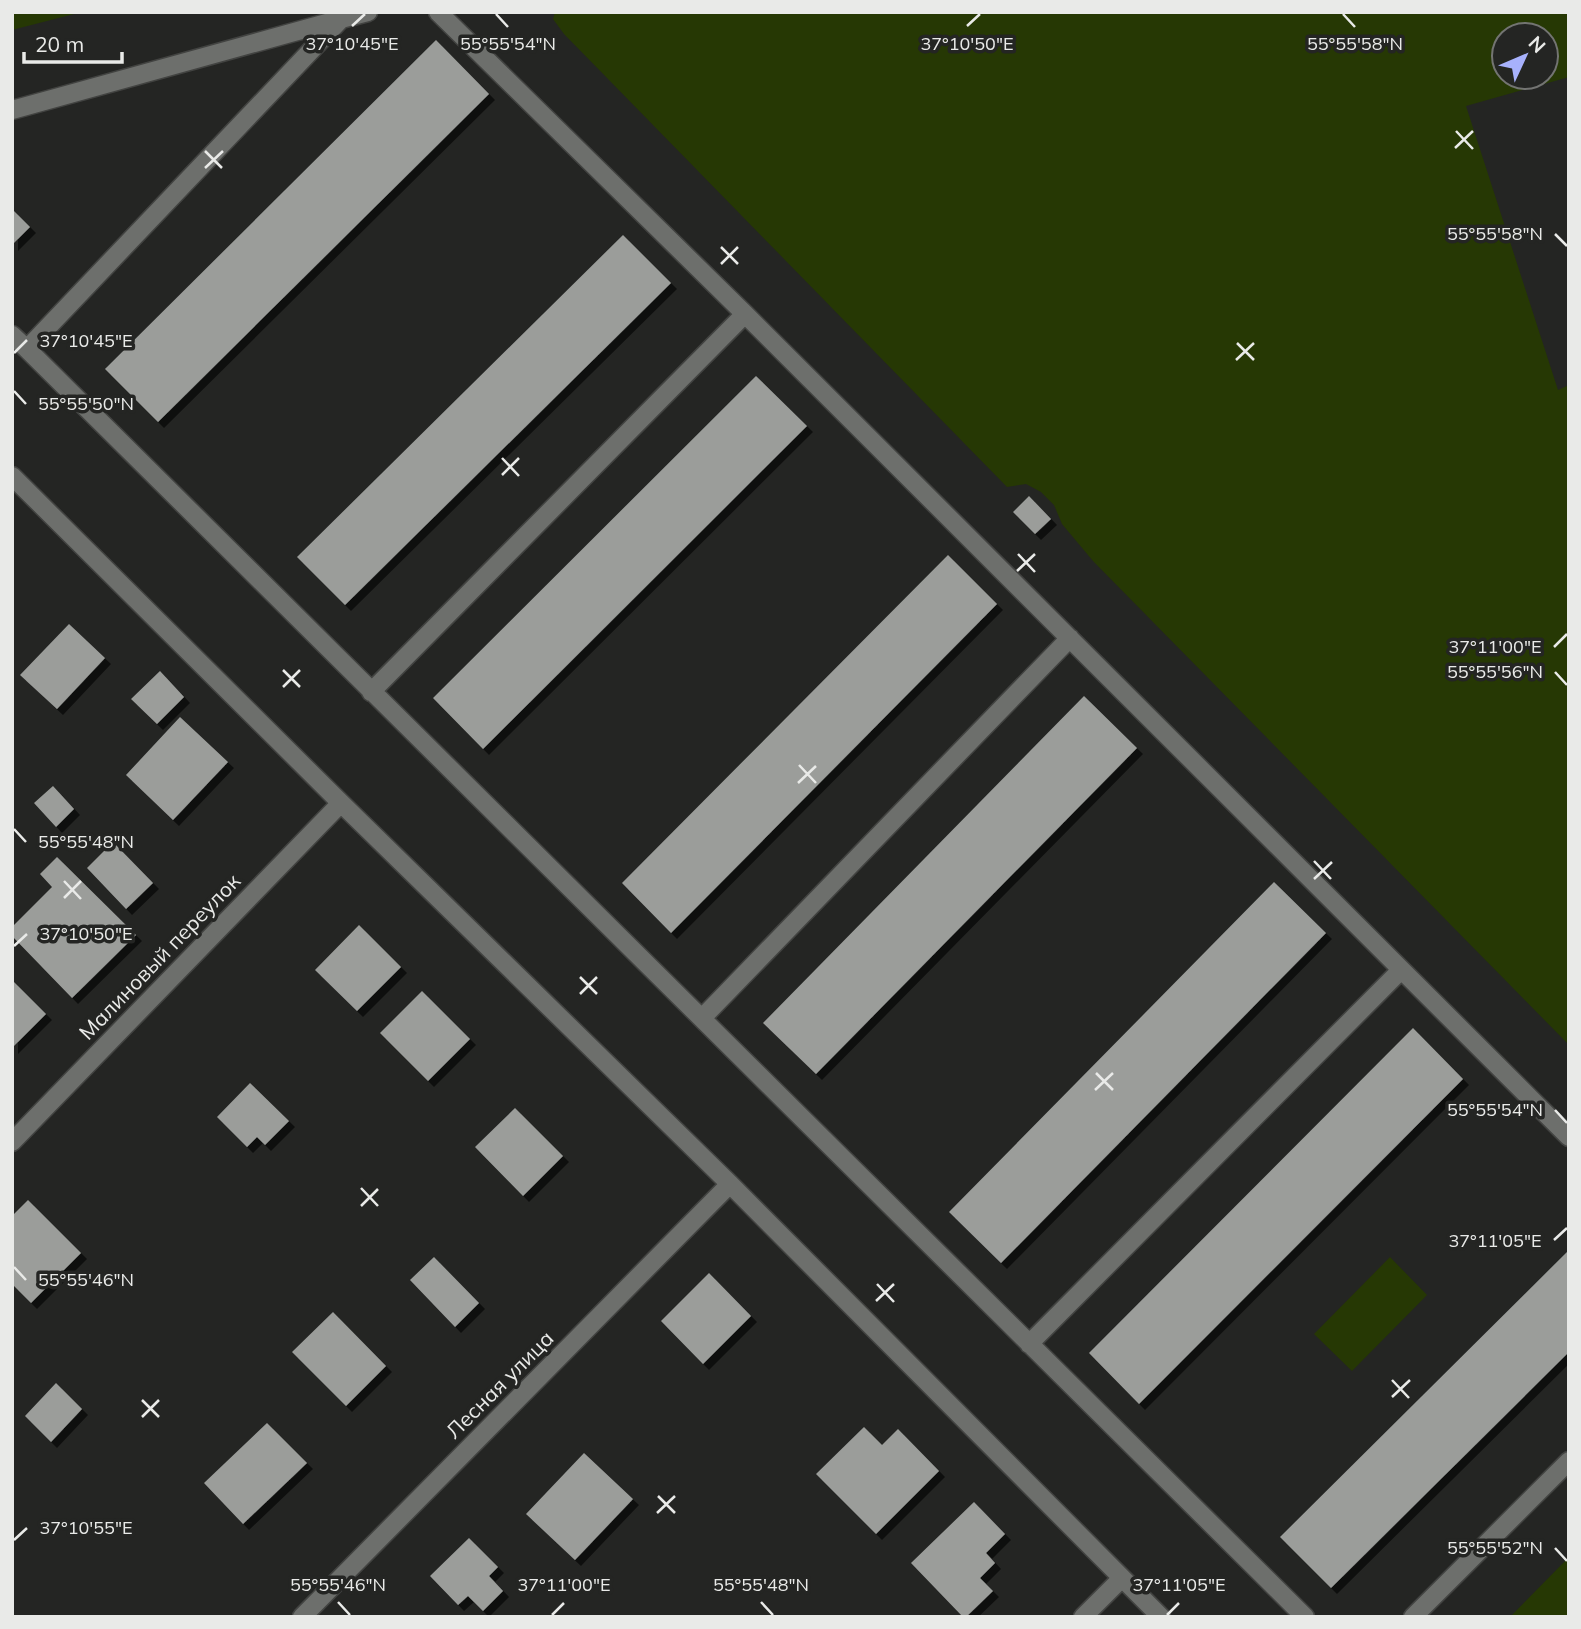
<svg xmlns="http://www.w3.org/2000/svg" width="1581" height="1629" font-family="Mulish,sans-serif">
<defs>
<filter id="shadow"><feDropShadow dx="6" dy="6" stdDeviation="0" flood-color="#0009"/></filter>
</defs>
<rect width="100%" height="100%" fill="#242523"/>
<path fill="#263804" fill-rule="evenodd" d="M12 12H82L12 30Z
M555 12H1569V77L1466 106 1558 390 1569 385V1045L1093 561 1062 524 1054 505 1041 492 1026 484 1007 487 564 34 553 19ZM1546 35V77H1504V35Z
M1390 1257 1427 1295 1352 1371 1314 1334Z
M1569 1557V1617H1510Z"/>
<path fill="#9b9d9a" filter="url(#shadow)" d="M436 40 489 94 158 422 105 369Z
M12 209 30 227 12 245Z
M623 235 671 283 345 605 297 557Z
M756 376 807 426 483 749 433 698Z
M1029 496 1051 519 1035 534 1013 512Z
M948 555 997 604 671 933 622 883Z
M69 624 105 658 57 709 20 675Z
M160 671 184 697 157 724 131 699Z
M1084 696 1137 748 816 1074 763 1023Z
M180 717 228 762 173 820 126 775Z
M53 786 74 809 56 827 34 803Z
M113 842 153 883 126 909 87 868Z
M57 857 136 935 72 998 12 936V927L52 887 40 874Z
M1274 882 1326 933 1001 1263 949 1212Z
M359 925 401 967 357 1011 315 970Z
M12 980 46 1014 12 1048Z
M422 991 470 1039 428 1081 380 1033Z
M1413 1028 1463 1079 1139 1404 1089 1353Z
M250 1083 289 1121 265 1145 257 1137 247 1147 217 1117Z
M515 1108 563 1156 523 1196 475 1147Z
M28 1200 81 1253 31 1303 12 1284V1216Z
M1569 1250V1352L1331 1588 1280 1537Z
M434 1257 479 1303 455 1327 410 1280Z
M709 1273 751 1316 703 1364 661 1321Z
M333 1312 386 1366 346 1406 292 1352Z
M56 1383 82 1409 51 1442 25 1416Z
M267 1423 307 1463 243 1524 204 1483Z
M864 1427 882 1445 898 1429 939 1471 876 1534 816 1474Z
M584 1453 633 1499 575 1560 526 1514Z
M974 1502 1005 1534 986 1553 995 1563 980 1578 993 1591 966 1617H963L911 1563Z
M469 1538 498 1567 489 1576 503 1591 483 1611 468 1596 458 1605 430 1576Z"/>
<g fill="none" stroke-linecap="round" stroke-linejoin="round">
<g stroke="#424341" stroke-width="21">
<path id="minor" d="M368 12 341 19 27 349 1305 1617
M438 12 745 314 1569 1137
M12 110 341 19
M12 335 27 349
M12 476 341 803 730 1184 1161 1617
M371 692 745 314
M703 1017 1070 638
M12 1142 341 803
M1029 1344 1401 970
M302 1617 730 1184
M1083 1617 1122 1578
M1413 1617 1569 1461"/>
</g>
<use href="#minor" stroke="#6d6f6c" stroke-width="18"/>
</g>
<path fill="none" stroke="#e9eae8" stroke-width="2.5" d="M496 14 508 27M1343 14 1355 27M352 26 365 14M967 26 980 14M1456 131 1473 149M1455 148 1473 131M205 151 222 168M205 168 223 151M1555 234 1567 246M721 247 738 264M721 264 738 247M1237 343 1254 360M14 353 27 340M1236 360 1254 343M14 391 26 404M502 458 519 476M502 475 519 458M1018 554 1035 572M1017 571 1035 554M1554 647 1567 634M283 670 300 687M1555 672 1567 685M283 687 300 670M799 765 816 783M798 783 816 766M14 829 26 842M1314 861 1331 879M1314 879 1332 862M64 881 81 899M64 898 81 881M14 946 27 934M580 977 597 994M580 994 597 977M1096 1073 1113 1090M1095 1090 1113 1073M1555 1110 1567 1123M361 1188 378 1206M361 1206 378 1189M1554 1240 1567 1228M14 1267 26 1280M877 1284 894 1302M876 1301 894 1284M1392 1380 1409 1398M1392 1397 1410 1380M142 1400 159 1417M142 1417 159 1400M658 1496 675 1513M657 1513 675 1496M14 1540 27 1528M1555 1548 1567 1561M338 1602 350 1615M761 1602 773 1615M552 1615 564 1603M1167 1615 1179 1603"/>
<g text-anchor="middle" stroke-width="7" stroke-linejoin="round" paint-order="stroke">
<g font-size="21" fill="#e9eae8" stroke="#242523">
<text transform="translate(160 957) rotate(-46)" y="7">Малиновый переулок</text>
<text transform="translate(500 1385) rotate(-45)" y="7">Лесная улица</text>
</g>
</g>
<g font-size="18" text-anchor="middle" fill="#e9eae8" stroke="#242523" stroke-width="7" stroke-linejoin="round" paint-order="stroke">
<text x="352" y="50">37°10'45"E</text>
<text x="967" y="50">37°10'50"E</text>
<text x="1355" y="50">55°55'58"N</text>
<text x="508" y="50">55°55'54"N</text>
<text x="1495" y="240">55°55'58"N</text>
<text x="86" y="347">37°10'45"E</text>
<text x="86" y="410">55°55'50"N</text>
<text x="1495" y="653">37°11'00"E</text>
<text x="1495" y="678">55°55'56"N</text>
<text x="86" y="848">55°55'48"N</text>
<text x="86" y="940">37°10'50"E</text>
<text x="1495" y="1116">55°55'54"N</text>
<text x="1495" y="1247">37°11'05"E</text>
<text x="86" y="1286">55°55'46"N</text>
<text x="86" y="1534">37°10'55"E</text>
<text x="1495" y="1554">55°55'52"N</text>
<text x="338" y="1591">55°55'46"N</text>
<text x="761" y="1591">55°55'48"N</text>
<text x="564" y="1591">37°11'00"E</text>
<text x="1179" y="1591">37°11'05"E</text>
</g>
<rect width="1581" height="1629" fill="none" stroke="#e9eae8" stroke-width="28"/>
<g transform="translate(1525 56) rotate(46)"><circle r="33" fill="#242523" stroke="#737472" stroke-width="2"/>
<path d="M0-5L12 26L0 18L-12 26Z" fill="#a7b1fc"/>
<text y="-10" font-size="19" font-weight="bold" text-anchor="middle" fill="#e9eae8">N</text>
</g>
<path d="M24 52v10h98v-10" fill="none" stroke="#e9eae8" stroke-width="3.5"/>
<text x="35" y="52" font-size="21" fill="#e9eae8" stroke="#242523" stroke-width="5" paint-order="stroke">20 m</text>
</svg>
